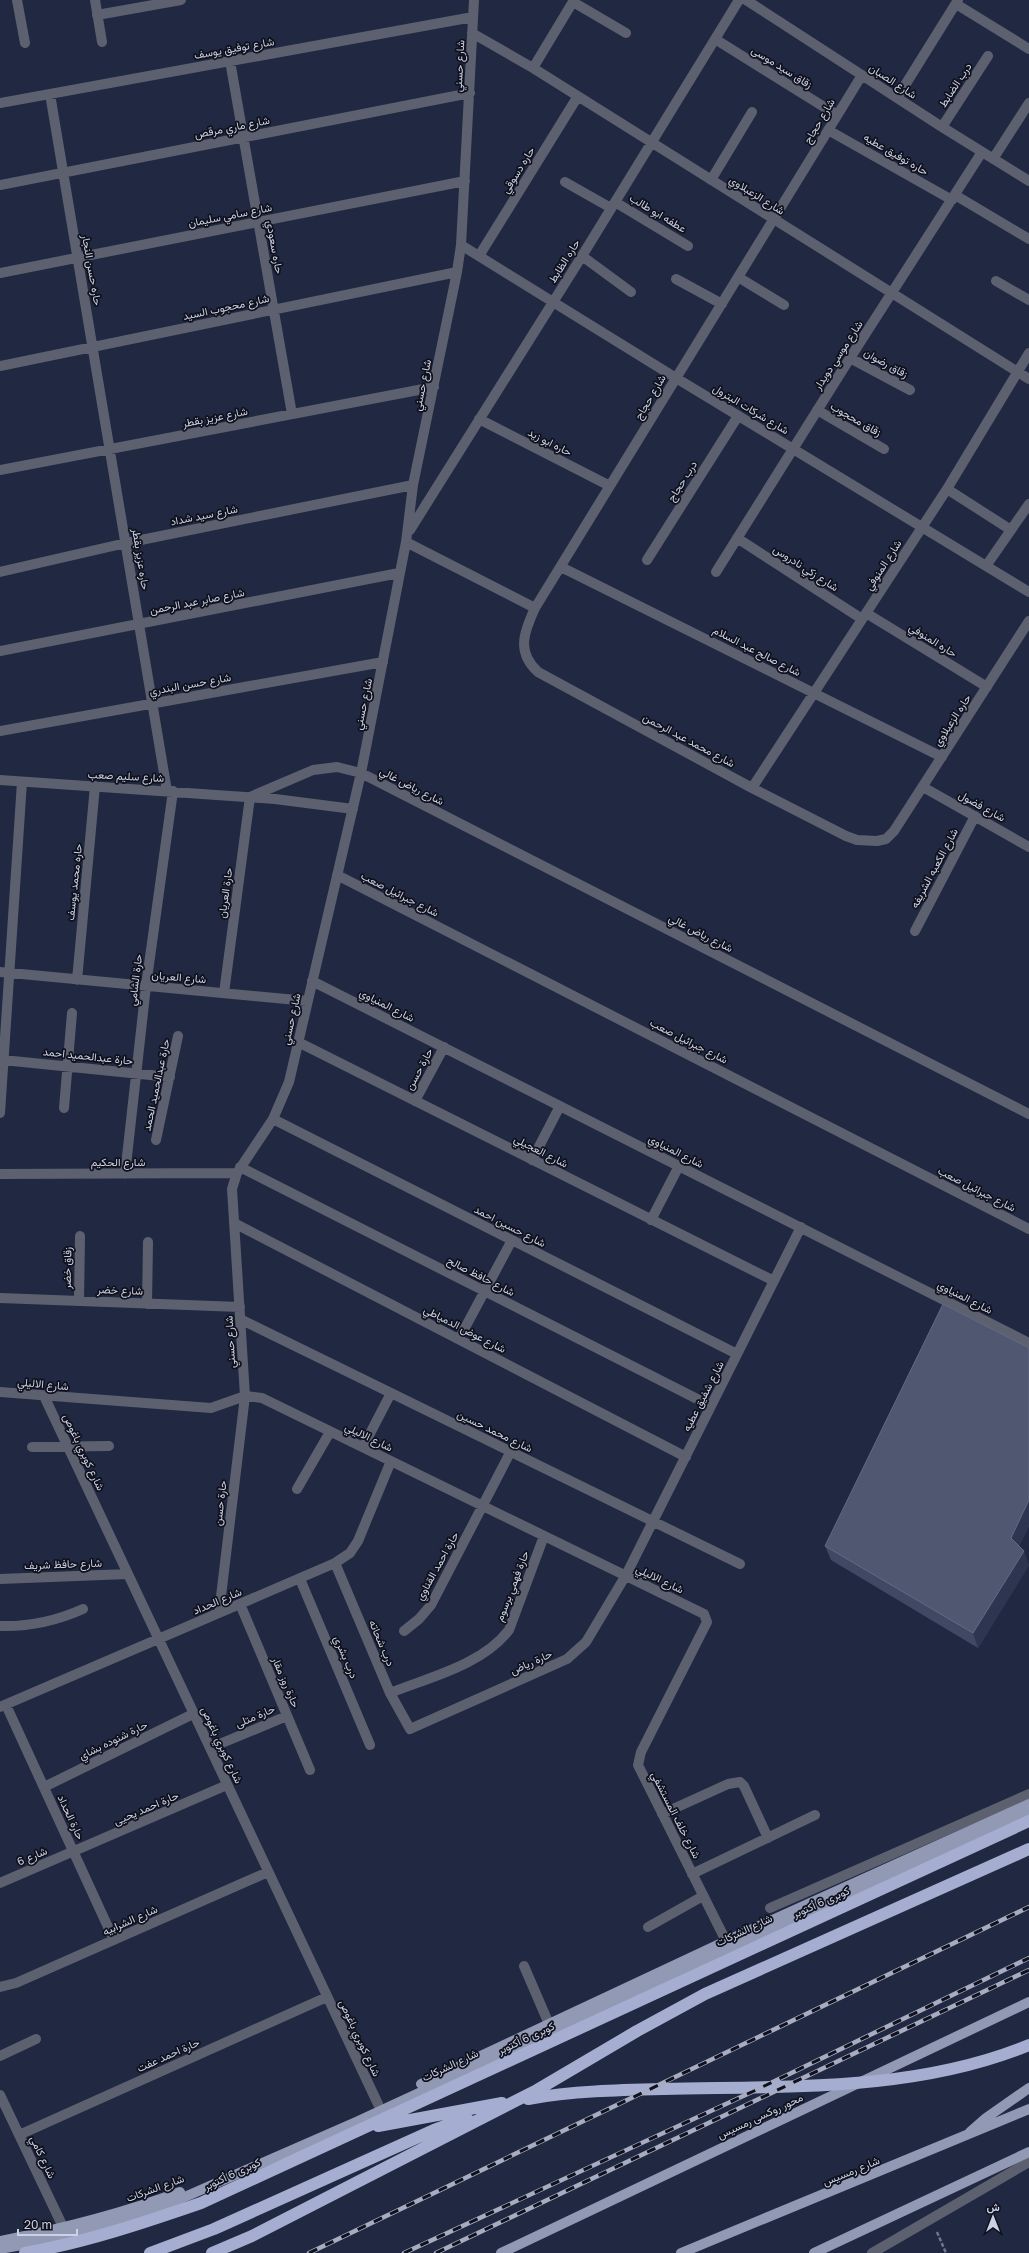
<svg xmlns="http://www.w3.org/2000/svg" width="1029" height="2253" font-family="'Golos Text',Vazirmatn,sans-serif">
<rect width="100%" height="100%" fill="#212842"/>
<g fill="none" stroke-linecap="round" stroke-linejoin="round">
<path stroke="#6f758c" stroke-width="2.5" stroke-dasharray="4 2" stroke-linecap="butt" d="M937 2232 946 2253"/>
<path stroke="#5d616f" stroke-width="10" d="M17 0 25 43
M95 0 102 42
M746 0 942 127 1029 181
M573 2 626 33
M956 4 1029 49
M97 15 181 0
M472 33 533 68 1029 379
M715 39 837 115
M230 61 292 414
M533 68 574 0
M50 94 167 791
M897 98 958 0
M0 103 473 17
M942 127 988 56
M828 130 952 200
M993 159 1029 103
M711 180 752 112
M565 182 611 208
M0 185 470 93
M955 195 1029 239
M615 202 688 246
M461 245 676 378 1029 592
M479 256 578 96
M582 256 631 292
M0 273 465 181
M738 277 784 305
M676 279 722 304
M996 281 1029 300
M850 358 910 390
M0 366 457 272
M817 410 884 449
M479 419 610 486
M0 470 434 387
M947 489 1011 530
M410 530 582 256 739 0
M737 538 862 619
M406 542 535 608 862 75
M647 560 738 416
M986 566 1029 504
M561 567 942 757
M0 572 126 543 413 485
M716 572 850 358 982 152
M535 608C524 632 516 652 538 672L752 788 846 836 857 840 877 841 886 839 894 831 1029 621
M866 613 987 687
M0 651 399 573
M0 731 383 662
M0 780 275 799 353 809
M923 787 1029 847
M752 788 947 489 1029 353
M337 875 1029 1229
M915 931 975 816
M0 972 307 1001
M77 980 95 786
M312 981 1029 1343
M224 993 250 797 313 770 337 767 361 773 1029 1114
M298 1042 774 1281
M3 1060 170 1077
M415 1101 444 1047
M64 1108 72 1013
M0 1113 22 782
M273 1119 737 1354
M156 1140 178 1036
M532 1160 560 1106
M240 1167 711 1406
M0 1174 237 1173
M125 1174 146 986 173 791
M651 1220 679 1166
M234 1223 686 1457
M0 1298 240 1307
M79 1301 80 1236
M147 1304 148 1242
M240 1319 740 1564
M459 1339 512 1240
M0 1392 211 1408 245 1396 262 1398 704 1614 707 1622 641 1752 638 1765 726 1941
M44 1396 378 2104
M32 1447 109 1446
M363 1447 391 1393
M297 1489 330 1432
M335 1563 390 1693 410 1729 567 1659 586 1642 626 1575 801 1227
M0 1579 128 1574
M300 1579 370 1745
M240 1604 310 1770
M219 1613 245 1396 232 1189 237 1173 273 1119 289 1082 361 773 406 542 413 485 457 272 461 245 474 0
M0 1626C31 1627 56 1621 83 1609
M404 1631 419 1619 431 1605 511 1451
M390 1693C430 1677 482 1665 509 1630L544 1536
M6 1705 114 1940
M0 1707 335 1563 350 1553 358 1541 391 1461
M210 1748 287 1716
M44 1787 193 1714
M662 1814 728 1784 740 1782 744 1786 768 1838
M692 1874 815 1815
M0 1883 227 1785
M770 1908 1029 1794
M648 1927 703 1896
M524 1966 549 2024
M0 1987 16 1983 268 1872
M0 2056 36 2039
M0 2095 64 2229
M19 2135 327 1997
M872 2253 1029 2162"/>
<path stroke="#9199b5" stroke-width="10" d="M421 2084 726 1941 1029 1804
M970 2132 986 2118 1029 2088
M0 2241C62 2229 121 2214 180 2192
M0 2249 50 2240 109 2225 155 2210 356 2122 1029 1812
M501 2253 1029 2002
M681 2253 1029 2109
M814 2253 1029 2152"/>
<path stroke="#a5aed0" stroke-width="12" d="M528 2099C572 2091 618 2090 664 2089 785 2086 915 2092 1029 2045
M378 2126 502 2103
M25 2253C86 2242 143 2223 201 2203L1029 1821
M150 2253 214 2229 434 2130 467 2118
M212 2253 252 2236 537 2090 637 2031 705 1994 1029 1849"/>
<g stroke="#a7acc0" stroke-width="4.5">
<path id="rail" d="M309 2253 1029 1907
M404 2253 754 2091 1029 1958
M436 2253 1029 1970"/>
</g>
<use href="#rail" stroke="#0f111d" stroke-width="3" stroke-dasharray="9" stroke-linecap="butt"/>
</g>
<path fill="#404864" d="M1029 1348V1526L1019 1546 1029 1565 978 1648 831 1560 825 1546Z"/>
<path fill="#2e3550" d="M1029 1500V1526L1016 1553 1011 1538Z
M1024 1551 1029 1565 978 1648 973 1633Z"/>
<path fill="#505771" stroke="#636a83" d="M943 1304 1029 1348V1500L1011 1538 1024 1551 973 1633 825 1546Z"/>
<g text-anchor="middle" stroke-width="3.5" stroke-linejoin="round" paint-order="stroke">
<g font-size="11" fill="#ccd1e3" stroke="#0f111d">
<text transform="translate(234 48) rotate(-10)" y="4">شارع توفيق يوسف</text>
<text transform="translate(459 66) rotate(-87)" y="4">شارع حسني</text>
<text transform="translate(782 67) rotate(32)" y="4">زقاق سيد موسى</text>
<text transform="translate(893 81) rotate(33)" y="4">شارع الصبان</text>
<text transform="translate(955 85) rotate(-57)" y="4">درب الضابط</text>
<text transform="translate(819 121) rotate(-59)" y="4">شارع حجاج</text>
<text transform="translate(232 127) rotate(-11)" y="4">شارع ماري مرقص</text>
<text transform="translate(896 154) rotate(30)" y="4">حاره توفيق عطيه</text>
<text transform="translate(518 170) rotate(-58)" y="4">حاره دسوقي</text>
<text transform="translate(757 195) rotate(32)" y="4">شارع الزعبلاوي</text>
<text transform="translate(658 213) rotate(31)" y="4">عطفه ابو طالب</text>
<text transform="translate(230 215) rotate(-11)" y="4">شارع سامي سليمان</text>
<text transform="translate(275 247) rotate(80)" y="4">حاره سعودي</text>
<text transform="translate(564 261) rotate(-58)" y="4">حاره الظابط</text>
<text transform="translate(92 270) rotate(80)" y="4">حاره حسن النجار</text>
<text transform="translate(226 307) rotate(-12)" y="4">شارع محجوب السيد</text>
<text transform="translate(838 355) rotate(-57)" y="4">شارع موسي دويدار</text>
<text transform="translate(886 363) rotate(29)" y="4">زقاق رضوان</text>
<text transform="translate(422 385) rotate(-78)" y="4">شارع حسني</text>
<text transform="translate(650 397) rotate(-59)" y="4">شارع حجاج</text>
<text transform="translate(751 409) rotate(31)" y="4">شارع شركات البترول</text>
<text transform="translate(215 417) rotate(-11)" y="4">شارع عزيز بقطر</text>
<text transform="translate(856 419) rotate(30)" y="4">زقاق محجوب</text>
<text transform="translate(550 442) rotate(27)" y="4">حاره ابو زيد</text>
<text transform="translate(682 481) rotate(-58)" y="4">درب حجاج</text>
<text transform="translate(204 515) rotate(-11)" y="4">شارع سيد شداد</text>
<text transform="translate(141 559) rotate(81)" y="4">حاره عزيز بقطر</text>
<text transform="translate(883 565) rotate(-57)" y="4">شارع المنوفي</text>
<text transform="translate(806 568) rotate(33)" y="4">شارع زكي نادروس</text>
<text transform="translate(197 601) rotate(-11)" y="4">شارع صابر عبد الرحمن</text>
<text transform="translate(933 640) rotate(32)" y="4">حاره المنوفي</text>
<text transform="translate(757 651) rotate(27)" y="4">شارع صالح عبد السلام</text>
<text transform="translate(190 684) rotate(-10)" y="4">شارع حسن البندري</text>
<text transform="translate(363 704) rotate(-78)" y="4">شارع حسني</text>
<text transform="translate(952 720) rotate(-57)" y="4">حاره الزعبلاوي</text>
<text transform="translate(689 740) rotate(28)" y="4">شارع محمد عبد الرحمن</text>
<text transform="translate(126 776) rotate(3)" y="4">شارع سليم صعب</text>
<text transform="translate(412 786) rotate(27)" y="4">شارع رياض غالي</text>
<text transform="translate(982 806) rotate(29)" y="4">شارع فضول</text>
<text transform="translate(934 868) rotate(-62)" y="4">شارع الكعبه الشريفه</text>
<text transform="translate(74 882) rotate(-84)" y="4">حاره محمد يوسف</text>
<text transform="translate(225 893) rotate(-82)" y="4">حارة العريان</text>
<text transform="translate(400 894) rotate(27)" y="4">شارع جبرائيل صعب</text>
<text transform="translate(701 933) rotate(27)" y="4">شارع رياض غالي</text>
<text transform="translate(179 977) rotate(5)" y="4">شارع العريان</text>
<text transform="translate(135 980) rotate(-83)" y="4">حارة الشامي</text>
<text transform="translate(387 1005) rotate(27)" y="4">شارع المنياوي</text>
<text transform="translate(291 1019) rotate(-77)" y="4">شارع حسني</text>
<text transform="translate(689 1041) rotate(27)" y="4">شارع جبرائيل صعب</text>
<text transform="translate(88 1056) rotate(6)" y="4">حارة عبدالحميد احمد</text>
<text transform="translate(419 1069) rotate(-62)" y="4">حارة حسن</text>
<text transform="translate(156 1085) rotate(-78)" y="4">حارة عبدالحميد الحمد</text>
<text transform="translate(541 1151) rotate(27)" y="4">شارع العجيلي</text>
<text transform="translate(676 1151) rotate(27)" y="4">شارع المنياوي</text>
<text x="118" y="1166">شارع الحكيم</text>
<text transform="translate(977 1189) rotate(27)" y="4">شارع جبرائيل صعب</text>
<text transform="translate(510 1226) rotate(27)" y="4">شارع حسين احمد</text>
<text transform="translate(67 1268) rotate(-89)" y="4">زقاق خضر</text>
<text transform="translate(481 1276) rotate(27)" y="4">شارع حافظ صالح</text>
<text transform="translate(120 1290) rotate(2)" y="4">شارع خضر</text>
<text transform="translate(965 1297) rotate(27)" y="4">شارع المنياوي</text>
<text transform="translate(465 1329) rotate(27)" y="4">شارع عوض الدمياطي</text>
<text transform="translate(230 1342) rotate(-93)" y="4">شارع حسني</text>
<text transform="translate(43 1384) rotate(5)" y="4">شارع الاليلي</text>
<text transform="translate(703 1396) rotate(-63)" y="4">شارع شفيق عطيه</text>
<text transform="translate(495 1431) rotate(26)" y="4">شارع محمد حسين</text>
<text transform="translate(369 1437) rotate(26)" y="4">شارع الاليلي</text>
<text transform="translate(84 1452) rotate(65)" y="4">شارع كوبري باغوص</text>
<text transform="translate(220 1503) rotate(-83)" y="4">حارة حسن</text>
<text transform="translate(63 1564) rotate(-2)" y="4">شارع حافظ شريف</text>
<text transform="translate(437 1566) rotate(-61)" y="4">حارة احمد القناوي</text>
<text transform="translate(660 1579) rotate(26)" y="4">شارع الاليلي</text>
<text transform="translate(512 1586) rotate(-69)" y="4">حارة فهمي برسوم</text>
<text transform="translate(217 1601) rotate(-23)" y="4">شارع الحداد</text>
<text transform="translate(382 1643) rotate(67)" y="4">درب شحاته</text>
<text transform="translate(346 1657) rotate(67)" y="4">درب بشري</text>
<text transform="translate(531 1662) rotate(-24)" y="4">حارة رياض</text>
<text transform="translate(286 1682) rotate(67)" y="4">حارة روز مقار</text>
<text transform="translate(255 1716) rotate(-23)" y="4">حارة متلى</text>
<text transform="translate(113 1740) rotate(-26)" y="4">حارة شنوده بشاي</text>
<text transform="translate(222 1745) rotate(65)" y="4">شارع كوبري باغوص</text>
<text transform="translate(146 1808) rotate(-23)" y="4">حارة احمد يحيى</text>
<text transform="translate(676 1815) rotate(63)" y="4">شارع خلف المستشفي</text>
<text transform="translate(71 1817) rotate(65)" y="4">حارة الحداد</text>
<text transform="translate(32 1856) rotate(-23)" y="4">شارع 6</text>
<text transform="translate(821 1902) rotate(-24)" y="4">كوبرى 6 أكتوبر</text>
<text transform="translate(130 1920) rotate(-24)" y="4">شارع الشرابيه</text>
<text transform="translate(744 1930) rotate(-25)" y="4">شارع الشركات</text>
<text transform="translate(360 2038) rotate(65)" y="4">شارع كوبري باغوص</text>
<text transform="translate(526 2038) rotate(-25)" y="4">كوبرى 6 أكتوبر</text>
<text transform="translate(168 2055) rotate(-24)" y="4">حارة احمد عفت</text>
<text transform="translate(450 2065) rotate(-25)" y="4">شارع الشركات</text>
<text transform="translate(760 2116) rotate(-25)" y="4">محور روكسى رمسيس</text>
<text transform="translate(43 2157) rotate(65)" y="4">شارع كامي</text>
<text transform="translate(851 2171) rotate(-22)" y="4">شارع رمسيس</text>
<text transform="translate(232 2174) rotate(-25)" y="4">كوبرى 6 أكتوبر</text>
<text transform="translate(155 2188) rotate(-20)" y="4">شارع الشركات</text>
</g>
</g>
<g transform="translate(993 2217)" stroke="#0f111d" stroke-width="3" paint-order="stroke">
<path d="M0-3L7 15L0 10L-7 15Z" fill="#ccd1e3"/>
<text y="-6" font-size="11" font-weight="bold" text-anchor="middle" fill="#ccd1e3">ش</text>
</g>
<path d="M18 2229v6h59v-6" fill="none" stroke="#ccd1e3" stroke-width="2"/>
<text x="24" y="2229" font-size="12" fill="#ccd1e3" stroke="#0f111d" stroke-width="3" paint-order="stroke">20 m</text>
</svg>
